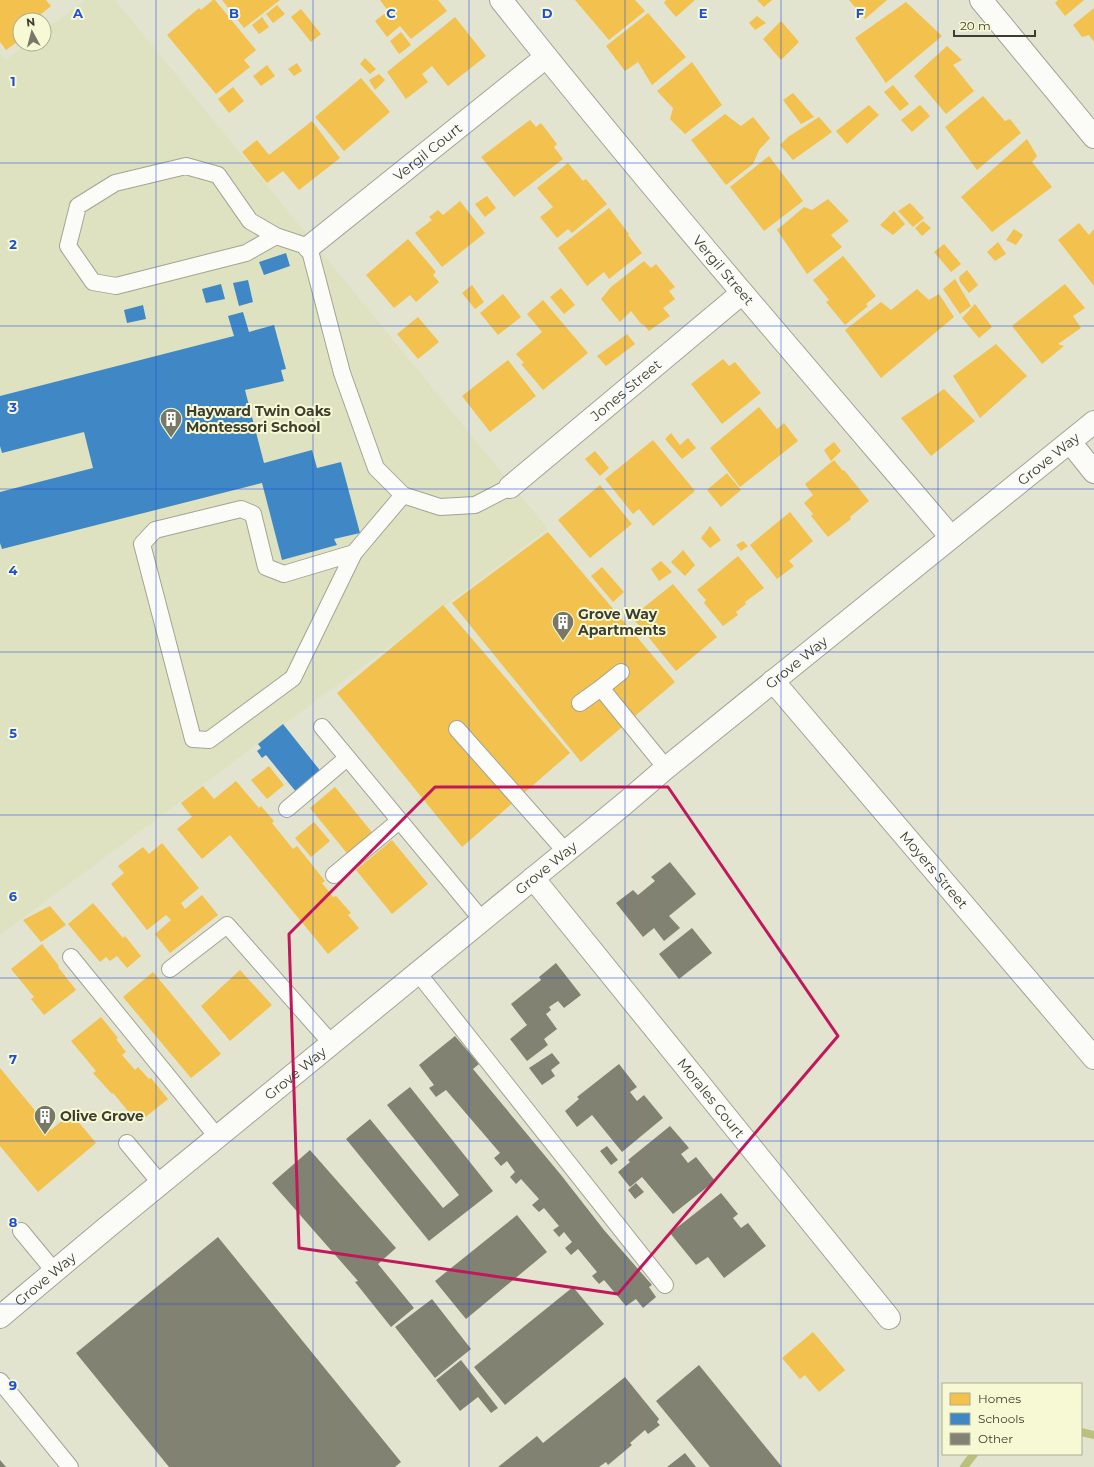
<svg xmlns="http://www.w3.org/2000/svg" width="1094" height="1467" font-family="Montserrat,sans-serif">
<rect width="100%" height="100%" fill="#e2e4cf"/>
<path fill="#dfe2c0" d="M85 0H115L548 529 0 935V53L6 60 26 44H44V31Z"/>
<path fill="#f2c14e" d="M0 0H46L51 6 34 20H20V40L6 50 0 42Z
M213 0H215L256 50 244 60 250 67 216 94 167 35 199 8 201 10Z
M222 0H280L244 28Z
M380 0H438L447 11 411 39 400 26 387 37 375 21 388 11Z
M575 0H635L645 11 609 40Z
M666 0H695L676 17 664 3Z
M757 0H772L764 7Z
M849 0H887L865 19Z
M1058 0H1084L1065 16 1055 3Z
M906 2 942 36 886 83 855 38Z
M277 5 285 14 273 23 266 14Z
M1094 8V42L1089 35 1082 37 1073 25Z
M301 9 321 34 311 42 291 17Z
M648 13 686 57 652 85 638 62 625 71 606 46Z
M757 16 766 23 755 30 749 23Z
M262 17 269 27 259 34 252 25Z
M455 17 486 56 448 86 432 66 422 74 428 82 406 99 387 72Z
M781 21 799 42 781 60 763 39Z
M401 32 411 45 399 54 390 41Z
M947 46 962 60 953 65 974 91 946 114 914 76Z
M365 58 376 69 370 74 360 64Z
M692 62 722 105 685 134 670 119 673 108 657 91Z
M297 63 302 71 294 76 288 69Z
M267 65 275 76 261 86 253 76Z
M379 74 385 80 375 90 369 80Z
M361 78 390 112 344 151 315 117Z
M893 85 909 104 900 111 884 92Z
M233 87 244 101 229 113 218 99Z
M793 93 814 117 801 124 783 100Z
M983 96 1005 121 1010 119 1021 133 977 170 945 127Z
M869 105 879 115 847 144 836 131Z
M920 105 930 116 912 132 901 120Z
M725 114 741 126 753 117 770 138 759 150 753 164 726 185 691 140Z
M819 117 832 132 793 160 780 145 788 137Z
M530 120 536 127 541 123 557 144 554 147 563 159 514 197 481 157Z
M312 121 340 158 299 190 283 171 267 183 242 152 257 140 269 155Z
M1027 139 1037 156 1032 162 1052 187 992 232 961 197Z
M769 156 803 201 764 231 730 187Z
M568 163 583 181 586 179 607 204 572 233 568 229 557 238 540 217 553 207 537 188Z
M487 196 496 208 485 217 475 204Z
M828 199 849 221 831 235 842 247 807 274 777 230 804 207 812 210Z
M460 201 485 233 442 267 415 233 432 220 429 217 438 210 443 215Z
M910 203 924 218 913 227 898 211Z
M609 208 629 234 628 235 642 253 609 279 604 272 587 286 558 248Z
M894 211 905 224 893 235 880 225Z
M923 221 931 228 922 236 915 228Z
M1079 223 1089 235 1094 229V286L1058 240Z
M1014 229 1023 235 1016 245 1006 240Z
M408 239 436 272 433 275 439 282 416 302 410 295 394 308 366 275Z
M998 242 1006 254 995 261 987 252Z
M944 244 961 264 951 272 934 252Z
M843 256 876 296 866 304 868 306 845 325 826 302 829 300 813 280Z
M644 261 651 268 656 264 675 287 669 291 675 299 663 308 670 316 649 331 643 324 642 325 631 311 620 322 601 299 611 287Z
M967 270 978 285 969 293 960 282 959 277Z
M955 279 971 306 960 314 943 289Z
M1065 284 1085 308 1073 316 1081 328 1058 344 1064 346 1042 364 1012 326Z
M472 285 484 302 475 309 462 293Z
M561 288 575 305 564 314 550 297Z
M917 289 929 300 939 294 954 317 881 378 845 330 881 302 891 310Z
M503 294 521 317 498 335 480 313Z
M543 300 588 353 543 390 521 364 524 363 516 354 542 332 527 314Z
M975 304 992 327 979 338 962 318Z
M418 317 439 342 418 359 397 334Z
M627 334 635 344 606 366 597 356Z
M996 344 1027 376 980 418 953 376Z
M723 359 729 366 735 362 761 393 722 424 691 384Z
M508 360 536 396 490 432 462 396Z
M944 389 975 421 931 456 901 418Z
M759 407 777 429 784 423 798 441 740 487 710 448Z
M671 433 680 445 688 438 696 448 682 459 665 439Z
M653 440 695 491 653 526 639 509 633 514 605 479Z
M834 442 841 451 831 461 824 450Z
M595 451 609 468 600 476 585 459Z
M834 460 843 471 844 470 869 501 850 517 851 519 828 537 811 516 813 514 804 503 813 495 805 484Z
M727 473 741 490 721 507 707 490Z
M600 485 632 524 590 558 558 520Z
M790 512 813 541 789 561 794 566 777 579 750 545Z
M710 526 721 540 710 548 701 538Z
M548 532 675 682 581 762 452 603Z
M743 541 748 546 741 551 736 545Z
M683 550 695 565 685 576 671 562Z
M738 556 764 588 745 602 746 604 736 612 738 615 723 626 704 603 706 600 697 590Z
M661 561 672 572 659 581 651 569Z
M602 567 624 592 613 602 591 576Z
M673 584 717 637 676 671 632 617Z
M443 605 570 753 462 847 337 693Z
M269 766 284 785 267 799 251 780Z
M236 781 259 808 261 806 274 821 272 823 293 849 297 846 325 881 322 883 333 897 336 896 351 913 348 915 359 928 328 954 230 835 202 859 177 829 192 817 181 803 203 786 214 799Z
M335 787 375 836 350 857 310 808Z
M314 822 330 841 311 857 295 838Z
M392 840 428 884 392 914 356 870Z
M162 843 199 888 181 903 185 909 202 895 218 915 170 953 155 934 171 920 166 915 147 930 111 884 124 873 118 866 143 847 149 854Z
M93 903 123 938 125 936 141 956 127 968 117 956 110 961 106 957 100 962 68 924Z
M50 906 66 925 41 942 23 920Z
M42 944 59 966 58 967 76 990 44 1015 31 999 34 997 11 969Z
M240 970 272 1005 230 1041 201 1006Z
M153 972 221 1054 191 1078 123 997Z
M101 1017 118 1038 116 1039 126 1052 122 1055 135 1070 138 1067 149 1079 151 1078 168 1099 138 1123 113 1093 112 1094 93 1073 96 1071 71 1041Z
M0 1068 51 1130 71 1113 96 1143 38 1192 0 1146Z
M813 1332 845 1370 819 1392 805 1375 800 1379 782 1358Z"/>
<path fill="#3f88c5" d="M286 253 290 266 264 275 259 262Z
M248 280 253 302 239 306 233 283Z
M221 284 225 299 206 303 202 289Z
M143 305 146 319 127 323 124 310Z
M243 312 249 332 274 325 286 369 281 370 284 381 245 390 264 463 312 450 317 468 341 462 360 533 334 539 337 545 282 560 262 483 2 549 0 543V492L93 468 84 432 2 453 0 446V396L234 336 228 316Z
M283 724 322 773 297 793 266 755 262 758 257 751 261 748 258 744Z"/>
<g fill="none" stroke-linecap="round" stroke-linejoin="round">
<path stroke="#bcc07d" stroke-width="8" d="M1081 1432 1094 1435
M964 1467 974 1454"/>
</g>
<path fill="#818272" d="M670 862 696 894 669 916 680 928 664 941 654 928 643 937 616 903 633 890 638 895 655 881 651 877Z
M692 928 712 953 679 979 659 954Z
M556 963 581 995 564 1008 558 1001 549 1007 551 1010 546 1014 557 1029 544 1039 548 1045 527 1061 510 1039 527 1025 511 1004 541 980 539 977Z
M455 1036 479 1064 473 1069 561 1175 604 1230 652 1285 649 1287 656 1297 643 1308 636 1299 626 1306 604 1280 599 1284 592 1276 597 1272 578 1249 571 1255 565 1248 572 1242 564 1232 559 1237 553 1230 559 1226 544 1208 539 1212 532 1205 539 1199 521 1179 516 1184 510 1177 515 1172 507 1161 501 1166 494 1158 500 1153 446 1090 436 1097 429 1088 434 1085 419 1065Z
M552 1053 560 1063 551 1070 555 1076 542 1085 529 1068Z
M619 1064 637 1087 630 1092 637 1101 644 1095 663 1118 622 1152 592 1115 577 1127 565 1111 579 1099 577 1097Z
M410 1087 493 1191 429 1241 346 1139 370 1119 443 1208 459 1195 387 1105Z
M670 1126 689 1148 681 1154 688 1163 696 1157 715 1181 673 1214 642 1177 630 1187 618 1172 630 1162 628 1160Z
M607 1146 618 1160 611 1165 600 1151Z
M310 1150 396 1248 378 1264 414 1308 391 1327 355 1282 358 1281 272 1183Z
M636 1183 644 1192 635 1199 628 1190Z
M721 1193 738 1214 733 1218 741 1228 748 1223 766 1246 724 1278 708 1257 696 1265 670 1233Z
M517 1215 547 1252 466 1319 435 1281Z
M218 1237 401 1462 395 1467H169L76 1353Z
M573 1287 604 1324 505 1405 474 1367Z
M432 1299 471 1349 435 1378 395 1327Z
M461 1360 498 1408 491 1413 478 1397 460 1411 436 1380Z
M699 1365 782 1467H710L656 1401Z
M625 1377 659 1419 657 1422 660 1425 648 1434 645 1430 630 1443 632 1445 608 1465 606 1462 599 1467H498L537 1436 543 1443Z
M685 1453 696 1467H667Z
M0 1460 6 1467H0Z"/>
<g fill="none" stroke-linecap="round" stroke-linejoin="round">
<g stroke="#a3a494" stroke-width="18">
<path id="service" d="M276 236 246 253 116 286 93 282 68 246 78 206 115 183 186 166 218 175 250 221 276 236 309 247 342 373 376 468 403 495 440 507 475 505 510 487
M354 553 284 574 266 567 253 514 241 509 155 530 142 544 193 739 209 740 293 678 354 553 403 495
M601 688 621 672
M580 703 601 688 666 768
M322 727 482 920
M457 729 566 852
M287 809 347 758
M334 875 399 821
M71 957 210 1128 218 1137
M170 969 227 925 332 1044
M418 973 665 1285
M127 1143 161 1184
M21 1231 55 1272
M0 1381 70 1467"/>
</g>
<g stroke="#a3a494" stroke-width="24">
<g id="minor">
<path id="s1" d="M501 0C646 183 799 359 951 537"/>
<path d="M981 0 1094 137"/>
<path id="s2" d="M309 247 546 57"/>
<path d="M1070 442 1094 472"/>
<path id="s3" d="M510 487 742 293"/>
<path id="s4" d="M773 681 1094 1058"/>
<path id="s5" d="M533 878 889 1318"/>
</g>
</g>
<g stroke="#a3a494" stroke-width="24">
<g id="secondary">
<path id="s6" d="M0 1317 105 1229 624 804 666 768 1094 422"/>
</g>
</g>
<use href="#service" stroke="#fbfbf8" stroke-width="16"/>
<use href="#minor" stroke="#fbfbf8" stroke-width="22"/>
<use href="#secondary" stroke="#fbfbf8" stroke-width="22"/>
</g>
<path fill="none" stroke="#c2185b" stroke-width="3" stroke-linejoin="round" d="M435 787H668L838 1036 618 1294 299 1248 289 934Z"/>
<path fill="none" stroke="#1d4ed8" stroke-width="1" stroke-opacity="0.55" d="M156 0V1467M313 0V1467M469 0V1467M625 0V1467M781 0V1467M938 0V1467M0 163H1094M0 326H1094M0 489H1094M0 652H1094M0 815H1094M0 978H1094M0 1141H1094M0 1304H1094"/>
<defs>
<g id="building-pin" transform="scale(1.15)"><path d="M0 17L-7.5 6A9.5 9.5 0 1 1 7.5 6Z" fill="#777867" stroke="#f6f9d4"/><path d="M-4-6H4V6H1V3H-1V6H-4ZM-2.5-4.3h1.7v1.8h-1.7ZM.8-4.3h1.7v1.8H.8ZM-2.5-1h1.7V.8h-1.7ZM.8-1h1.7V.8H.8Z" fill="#fff"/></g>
</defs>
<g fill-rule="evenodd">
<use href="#building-pin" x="171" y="419"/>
<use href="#building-pin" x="563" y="622"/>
<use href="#building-pin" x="45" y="1116"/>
</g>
<g text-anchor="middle" stroke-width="4" stroke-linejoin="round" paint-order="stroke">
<g font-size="14" fill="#3d3e2f" stroke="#f6f9d4">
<text dy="5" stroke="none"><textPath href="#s2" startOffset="152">Vergil Court</textPath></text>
<text dy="5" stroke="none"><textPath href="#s1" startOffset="350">Vergil Street</textPath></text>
<text dy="5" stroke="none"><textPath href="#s3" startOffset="151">Jones Street</textPath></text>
<text dy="5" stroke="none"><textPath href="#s6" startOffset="1355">Grove Way</textPath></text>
<text dy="5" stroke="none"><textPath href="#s6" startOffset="1031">Grove Way</textPath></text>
<text dy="5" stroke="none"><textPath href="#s6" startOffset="707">Grove Way</textPath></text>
<text dy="5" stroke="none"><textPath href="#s4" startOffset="248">Moyers Street</textPath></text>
<text dy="5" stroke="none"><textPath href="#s6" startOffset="383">Grove Way</textPath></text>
<text dy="5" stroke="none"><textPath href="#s5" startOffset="283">Morales Court</textPath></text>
<text dy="5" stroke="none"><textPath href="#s6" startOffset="59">Grove Way</textPath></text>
</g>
<g font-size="14" font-weight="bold" fill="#3d3e2f" stroke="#f6f9d4" text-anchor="start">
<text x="186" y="416">Hayward Twin Oaks<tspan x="186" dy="16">Montessori School</tspan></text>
<text x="578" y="619">Grove Way<tspan x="578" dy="16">Apartments</tspan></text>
<text x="60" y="1121">Olive Grove</text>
</g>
</g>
<g font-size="13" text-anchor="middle" font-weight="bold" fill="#1d4ed8" stroke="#f6f9d4" stroke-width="4" stroke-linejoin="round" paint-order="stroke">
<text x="78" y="18">A</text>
<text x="234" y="18">B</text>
<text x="391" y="18">C</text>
<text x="547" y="18">D</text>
<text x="703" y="18">E</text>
<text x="860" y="18">F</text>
<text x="13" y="86">1</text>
<text x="13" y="249">2</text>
<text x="13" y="412">3</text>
<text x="13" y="575">4</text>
<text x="13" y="738">5</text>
<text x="13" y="901">6</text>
<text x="13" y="1064">7</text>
<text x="13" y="1227">8</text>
<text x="13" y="1390">9</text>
</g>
<rect x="942" y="1383" width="140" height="72" fill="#f6f9d4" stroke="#acae92"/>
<rect x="950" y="1393" width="20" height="12" fill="#f2c14e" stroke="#acae92"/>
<text x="978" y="1403" font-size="12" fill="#3d3e2f">Homes</text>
<rect x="950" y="1413" width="20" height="12" fill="#3f88c5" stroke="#acae92"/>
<text x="978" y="1423" font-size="12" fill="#3d3e2f">Schools</text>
<rect x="950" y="1433" width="20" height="12" fill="#818272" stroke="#acae92"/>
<text x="978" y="1443" font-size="12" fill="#3d3e2f">Other</text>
<g transform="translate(32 32) rotate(353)"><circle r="19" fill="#f6f9d4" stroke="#acae92"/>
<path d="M0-3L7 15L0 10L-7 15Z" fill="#777867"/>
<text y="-6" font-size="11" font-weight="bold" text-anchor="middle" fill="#3d3e2f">N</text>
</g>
<path d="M954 30v6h81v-6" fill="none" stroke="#3d3e2f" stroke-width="2"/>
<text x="960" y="30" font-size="12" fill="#3d3e2f" stroke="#f6f9d4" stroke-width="3" paint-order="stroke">20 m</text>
</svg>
